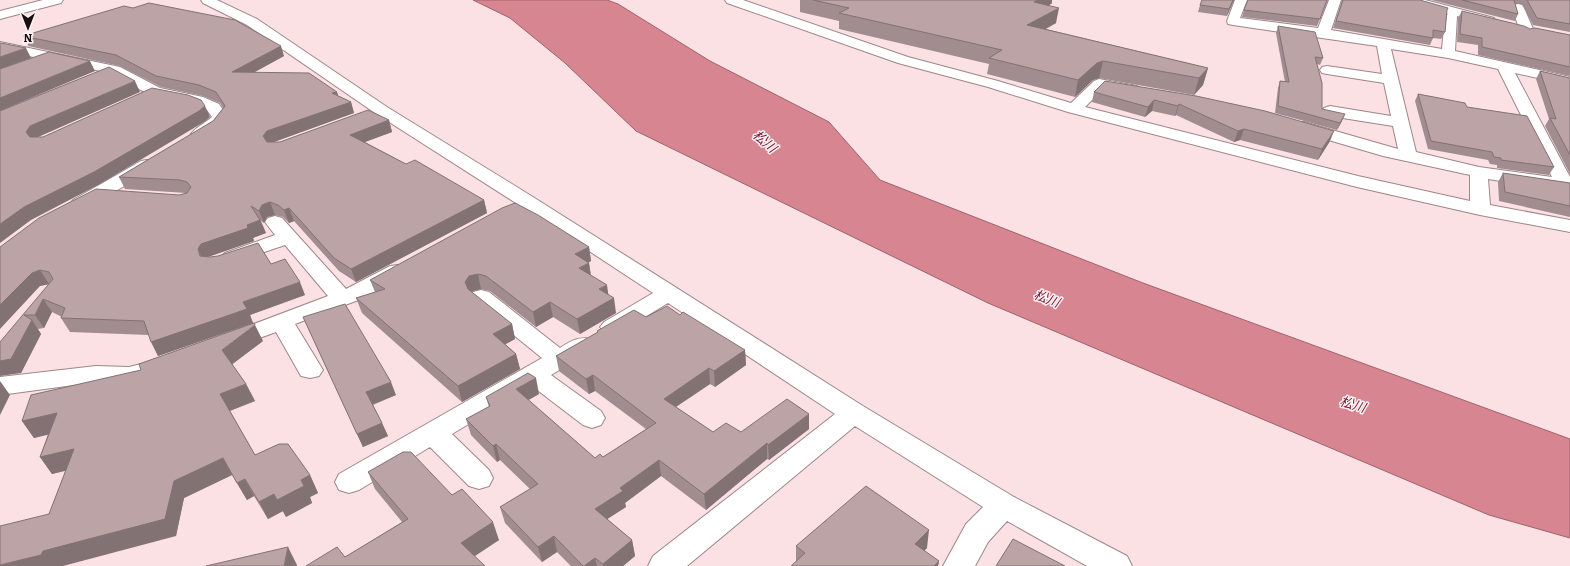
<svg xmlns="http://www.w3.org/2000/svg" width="1570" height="566" font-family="Bitter,'Noto Sans JP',serif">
<rect width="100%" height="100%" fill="#fbe1e4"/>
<path fill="#d88592" stroke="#9e626b" d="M473 0H607L618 4 710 61 829 122 880 180 1143 283 1570 439V538L1489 515 988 303 636 131 565 63 510 18Z"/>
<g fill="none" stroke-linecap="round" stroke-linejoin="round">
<g stroke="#9d8688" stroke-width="2">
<path id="street" d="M43 0H63L61 3 0 19V11Z
M201 0H217L257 19 387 107 533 197 863 406 1014 497 1127 556 1132 566H1087L1007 521 988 542 975 566H943L966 524 983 507 855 426 687 566H648L653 556 835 414 668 303 620 332 612 334 604 332 600 327 604 322 653 293 519 205 375 113 247 25 203 3Z
M725 0H743L908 57 998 81 1071 103 1094 81 1099 79 1137 86 1140 89 1137 92 1132 94 1103 89 1085 107 1358 176 1470 201V175L1383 156 1298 131 1296 127 1298 123 1304 122 1398 149 1393 126 1330 116 1324 114 1322 111 1324 108 1330 106 1391 116 1384 83 1327 74 1322 73 1320 70 1322 67 1327 66 1382 74 1377 46 1233 25 1228 24 1227 21 1235 0H1247L1240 18 1318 28 1329 0H1341L1331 30 1442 49 1445 17 1448 14 1418 6 1416 3 1418 0H1425L1494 18 1495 21 1494 24 1489 25 1457 16 1455 51 1570 77V85L1515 73 1570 177V189L1565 191 1488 179 1490 205 1570 220V232L1480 215 1357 187 1068 112 988 87 898 63 727 3ZM1391 49 1448 58 1498 69 1552 177 1479 167 1416 152Z
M1518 4 1522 5 1524 8 1534 31 1532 34H1522L1520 31 1512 8 1514 5Z
M0 42 120 67 160 88 203 97 219 104 228 117C220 128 208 141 193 138L191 134C196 127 205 123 212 117L207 110 193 104 150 95 110 73 0 50Z
M147 160 153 161 156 165 153 169 87 208 80 210 73 208 70 204 73 200 141 161Z
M275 216 282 218 346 289 390 266 398 265 406 266 409 271 406 276 369 296 295 324 323 370 319 376 310 378 301 376 276 332 238 346 230 349 222 346 218 341 222 336 328 296 285 245 232 263 225 261 221 257 225 253 275 235 265 222 268 218Z
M481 290 489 292 560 348C571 341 579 336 592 339L595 345 592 351 551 375 601 411 605 418 601 425 592 428 583 425 532 386 452 434 489 470 493 478 489 486 479 489 469 486 430 447 359 490 349 493 339 490 335 482 339 474 542 358 473 302 470 297 473 292Z
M145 363 154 365 158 371 154 377 131 385 96 382 0 395V377L96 366 129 367Z"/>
</g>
<use href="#street" fill="#fff" fill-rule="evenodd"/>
</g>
<path fill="#a18c8f" d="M800 0H1052V3L1048 6 1056 23 1046 29 1208 68 1203 85 1194 95 1099 78 1093 80 1075 97 987 74 989 64 839 29V21L800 12Z
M1202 0H1234L1227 16 1198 12 1200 5Z
M1328 0 1317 26 1242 17 1244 10Z
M1342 0H1420L1447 12 1445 32 1441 39 1433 38 1430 45 1333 28Z
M1431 0H1570V32L1533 25 1522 4H1515L1518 14 1515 21Z
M1462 11 1530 29 1570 35V76L1478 55V45L1457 42 1458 18Z
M1278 26 1323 58 1320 65 1317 64 1322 109 1342 121 1337 130 1275 113 1278 88 1280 81 1285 82 1276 33Z
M23 36 284 56 255 72 337 92 338 96 351 102 354 113 274 142H280L389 120 392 132 365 142 406 164 484 200 487 213 356 282 339 271 294 221 289 223 283 217 275 215 267 217 264 223 261 221 266 233 253 238 254 241 207 257 271 264 305 295 250 315 253 323 158 356 149 335 70 332 61 318 62 317 52 312 44 328 38 329 41 334 21 373 0 342 50 284 40 286 0 247 186 193 125 189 119 177 213 121 223 108 220 103 203 96 161 87 120 66 28 46Z
M1540 71 1570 78V174L1545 126 1549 119 1536 79Z
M1105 81 1330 141 1318 160 1240 140 1234 142 1176 115 1175 116 1152 111 1145 117 1092 102 1094 92Z
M1418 94 1467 107 1554 167 1549 175 1497 168V165L1490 164 1488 160 1428 149 1415 101Z
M1503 173 1570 183V217L1499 201 1498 182Z
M589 247 591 261 588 263H589L591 275 608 295 616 313 580 334 553 317 536 327 490 291 481 289 473 291 472 292 512 324 515 339 505 344 516 354 520 369 462 402 362 313 356 298 375 292 370 280Z
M680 315 745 350 746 365 715 387 710 384 676 407 713 432H741L809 429 769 460 767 459 706 510 661 476 625 503 626 507 607 519 632 540 635 556 623 566H571L557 552 542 562 505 523 500 507 530 489 500 460 497 462 471 435 466 419 489 407 486 397 539 394 528 400 595 458 603 457 646 429 595 391 589 394 559 371 556 356 597 333V331L646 317Z
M303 317 396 395 373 405 382 423 388 436 363 447Z
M263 341 232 364 246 384 255 401 230 411 255 455 310 475 318 493 310 497 312 503 286 517 283 511 268 519 254 496 247 500 232 475 184 498 176 536 49 514 66 470 52 474 40 457 48 434 34 438 22 421Z
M368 472 452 495 499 540 475 556 345 557 402 522 375 489Z
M796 546 927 548 924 551 939 561 938 566H791L796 562Z"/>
<path fill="#837274" d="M1038 0H1052V3L1032 17 1034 2Z
M1233 0H1234L1227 16 1229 9Z
M1059 8 1056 23 1025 40 1027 25Z
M281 46 284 56 236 82 232 72Z
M26 48 31 58 0 69V57Z
M90 61 95 71 0 111V98Z
M1103 61 1099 78 1093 80 1075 97 1078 80 1097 63Z
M1208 68 1203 85 1194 95 1199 78Z
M135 81 140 92 36 138 32 143 26 132 30 126Z
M337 92 340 103 332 93Z
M1154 100 1152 111 1145 117 1148 107Z
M351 102 354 113 271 143 268 148 263 136 267 131Z
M1179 104 1176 115 1175 116 1178 106Z
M205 106 210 117 204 122 100 184 31 220 0 243V224L24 207Z
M1345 114 1342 121 1337 130 1340 123Z
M389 120 392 132 354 146 350 135Z
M1244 129 1240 140 1234 142 1238 131Z
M1334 131 1330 141 1318 160 1322 149Z
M484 200 487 213 356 282 351 269Z
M270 202 275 215 267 217 264 223 259 211 262 205Z
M289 208 294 221 289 223 284 210Z
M260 220 266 233 253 238 254 241 208 257 204 262 198 249 201 244Z
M589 247 591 261 577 268 575 254Z
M589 263 591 278 579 268Z
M40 270 49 284 40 286 0 329V305L32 273Z
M478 274 481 289 473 291 469 296 465 282 469 276Z
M300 282 305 295 250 315 253 323 158 356 151 342 243 302Z
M607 285 609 299 599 289Z
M614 298 616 313 580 334 577 319Z
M43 299 52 312 44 328 35 315Z
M550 302 553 317 536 327 533 312Z
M32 320 41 334 21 373 0 376V361Z
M512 324 515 339 497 349 493 334Z
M255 325 263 341 230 366 222 350Z
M745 350 746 365 715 387 714 371Z
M516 354 520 369 462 402 458 386Z
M709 368 710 384 665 414 664 399Z
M593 375 595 391 589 394 586 379Z
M536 378 539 394 520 405 516 389Z
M0 381 10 395 0 415Z
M391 382 396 395 371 405 366 392Z
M246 384 255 401 229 411 220 394Z
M57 413 68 430 34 438 22 421Z
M809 414V429L769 460 768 445Z
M382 423 388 436 363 447 357 434Z
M767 443V459L706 510 704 494Z
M496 444 500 460 497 462 493 446Z
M74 449 86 466 52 474 40 457Z
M223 458 232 475 184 498 176 536 63 566H0V565L43 551 174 481Z
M659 460 661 476 625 503 626 507 598 525 595 509 620 488Z
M310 475 318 493 310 497 312 503 286 517 277 500 301 480Z
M245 479 254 496 247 500 237 483Z
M274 494 283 511 268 519 259 502Z
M493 522 499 540 467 561 461 543Z
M929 530 927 548 913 562 915 544Z
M554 536 557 552 542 562 538 547Z
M632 540 635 556 623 566H603V564Z
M288 547 297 565V566H284Z
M595 558 597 566H584Z
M939 561 938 566H934Z"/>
<path fill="#bba3a6" stroke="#837274" d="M813 0H1038L1034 2 1059 8 1027 25 1208 68 1199 78 1103 61 1097 63 1078 80 989 58 1002 50 839 13 849 8Z
M1202 0H1233L1229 9 1200 5Z
M1248 0H1327L1320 19 1244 10Z
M1343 0H1420L1448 8 1447 10 1445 32 1433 30V38L1336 21Z
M1462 0H1514L1518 14Z
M1527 0H1570V24L1537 18Z
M149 3 235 20 281 46 232 72 309 73 337 92 332 93 351 102 267 131 263 136 267 142H280L368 110 389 120 350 135 406 164 415 160 484 200 351 269 334 258 289 208 284 210 278 205 270 202 262 205 259 211 251 206 260 220 247 225 248 228 201 244 198 249 200 256 210 257 218 256 258 243 271 264 285 259 300 282 243 302 247 309 151 342 144 321 61 318 65 308 43 299 35 315H24L32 320 11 359 0 361V342L53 279 49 272 40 270 32 273 0 305V247L39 218 96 189 179 195 187 193 191 187 187 182 180 180 119 177 213 121 225 106 216 92 199 85 156 76 116 55 23 36 124 6 133 8Z
M1462 11 1524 26 1530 29 1535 28 1570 35V67L1482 47V38L1460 34Z
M1278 26 1315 32 1323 58 1315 57 1322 83V109L1345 114 1340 123 1278 106 1280 81 1289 82Z
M0 43H1L26 48 0 57Z
M49 52 90 61 0 98V69Z
M109 67 135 81 30 126 26 132 30 137H43L152 88 188 95 201 100 205 106 199 111 94 172 24 207 0 224V111Z
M1540 71 1570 78V155L1550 118 1556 119Z
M1105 81 1196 96 1265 111 1334 131 1322 149 1244 129 1238 131 1179 104 1178 106 1154 100 1148 107 1094 92Z
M1418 94 1465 103 1467 107 1527 116 1554 167 1501 160V158L1494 157 1492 152 1431 141Z
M1503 173 1570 183V206L1505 192Z
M515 203 538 215 589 247 575 254 589 263 579 268 607 285 599 289 614 298 577 319 550 302 533 312 486 276 478 274 469 276 465 282 468 289 512 324 493 334 516 354 458 386 356 298 385 289 370 280 502 208Z
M345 304 391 382 366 392 382 423 357 434 303 317Z
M667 306 680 315 683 312 745 350 714 371 709 368 664 399 713 432 726 423 741 432 787 399 809 414 768 445 767 443 704 494 659 460 620 488 623 491 595 509 632 540 603 564 595 558 584 566H583L554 536 538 547 500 507 538 484 496 444 493 446 466 419 490 406 486 397 528 373 536 378 516 389 595 458 600 454 603 457 656 423 593 375 586 379 556 356 598 332 597 331 634 310 646 317Z
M254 323 255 325 222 350 246 384 220 394 255 455 279 444H288L310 475 301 480 304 486 277 500 274 494 259 502 245 479 237 483 223 458 174 481 165 519 43 551 41 555 0 565V526L49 514 74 449 40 457 57 413 22 421 31 395 141 370 139 364Z
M403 452H411L452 495 462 489 493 522 461 543 485 566H306L337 547 345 557 408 519 368 472Z
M866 486 929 530 915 544 939 561 934 566H791L805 553 796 546Z
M1013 539 1065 566H996Z
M288 547 284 566H206Z"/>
<g text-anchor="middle" stroke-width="3" stroke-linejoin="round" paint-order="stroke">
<g font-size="13" font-style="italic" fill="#761430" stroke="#fdf2f3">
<text transform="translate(765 141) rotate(41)" y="5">松川</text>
<text transform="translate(1047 298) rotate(21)" y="5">松川</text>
<text transform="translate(1353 404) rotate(17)" y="5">松川</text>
</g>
</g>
<g transform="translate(28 28) rotate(180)" stroke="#fdf2f3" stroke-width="3" paint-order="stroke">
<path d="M0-3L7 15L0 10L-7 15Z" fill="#180f10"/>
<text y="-6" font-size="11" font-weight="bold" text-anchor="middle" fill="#180f10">N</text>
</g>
</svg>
